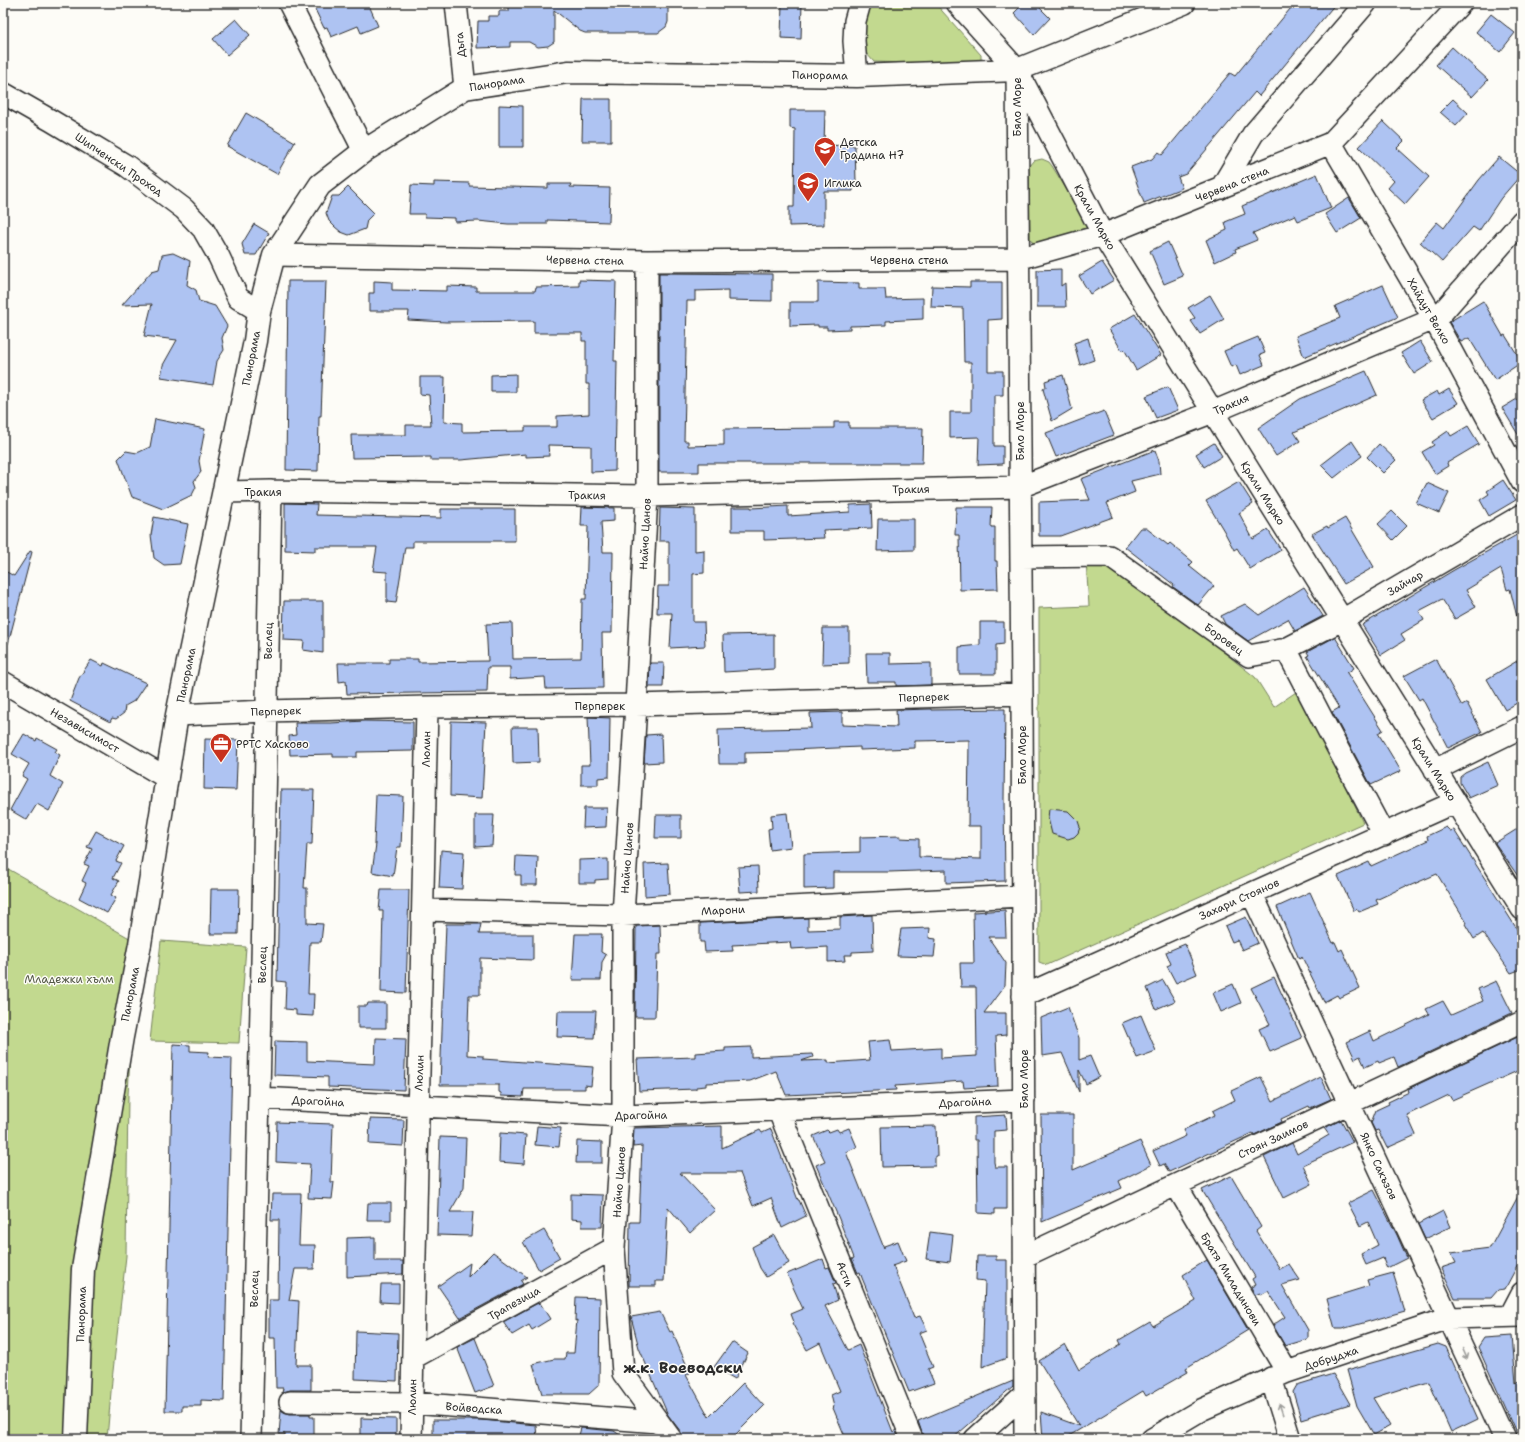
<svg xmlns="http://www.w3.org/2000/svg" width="1525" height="1442" font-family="'Shantell Sans',sans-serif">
<rect width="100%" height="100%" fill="#fdfcf7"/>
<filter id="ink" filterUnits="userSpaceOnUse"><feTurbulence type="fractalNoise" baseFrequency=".025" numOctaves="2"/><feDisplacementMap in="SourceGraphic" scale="8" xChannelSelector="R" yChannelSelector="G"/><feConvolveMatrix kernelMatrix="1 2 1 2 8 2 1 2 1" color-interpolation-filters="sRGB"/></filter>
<g filter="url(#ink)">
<path fill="#c2d98f" stroke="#76825d" d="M871 3H935L981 55V61L976 65 874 62 866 53 862 38 868 6Z
M1042 159 1049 162 1052 166 1088 224 1087 231 1040 245 1033 243 1030 238 1029 166 1033 161Z
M1086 560H1107L1255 677 1274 707 1299 690 1363 823 1047 965 1039 962V608L1089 606Z
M3 866 140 944 134 978 128 1095 126 1256 112 1380 107 1439H3Z
M161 941 246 947 239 1043 150 1041Z"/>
<path fill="#aec3f2" stroke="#2b2b2b" d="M312 3H368L378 26 361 33 358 26 331 37 327 27 324 28Z
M509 3H668V22L666 27 658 33H585L580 31 554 10V42L548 46 538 47 529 42H510V47L477 48 478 21H488V16H499V11H509Z
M782 3H802L801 39 781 38Z
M1024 3H1035L1050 18 1034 35 1014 13Z
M1295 3H1336L1259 96 1255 92 1186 174 1178 177 1182 188 1144 203 1131 167 1152 159 1158 152 1162 155 1230 73 1235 76Z
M1491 14 1515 33 1500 52 1476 32Z
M236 19 250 35 227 55 213 39Z
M1452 47 1488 80 1472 97 1436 65Z
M583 99H611V141H582Z
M1453 99 1468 113 1456 126 1440 112Z
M499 105 523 106V147H499Z
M790 110H825L824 145 855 146 856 182 853 183V191H824V225L789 226V207H794L795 129 790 128Z
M246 113 295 142 277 174 227 146Z
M1383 121 1404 141 1397 148 1429 177 1405 204 1388 188 1394 181 1359 147Z
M1499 157 1521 175 1501 198 1479 231 1473 227 1442 262 1420 242 1437 222 1444 228 1479 180Z
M1317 174 1331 208 1298 221 1295 215 1253 233 1257 240 1235 249 1236 252 1215 262 1206 240 1227 230 1225 222 1245 214 1242 206Z
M434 182 469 183V186L548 188V184H571L570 187 610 188 609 222 547 220V224H508L478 221 455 222V218L425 217V214H409L411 185 434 186Z
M348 187 374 213 367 220 365 229 349 235 341 232 335 227 329 221 326 213 332 196H339Z
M1349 198 1361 218 1337 233 1325 214Z
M254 224 269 233 256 255H245L242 244Z
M1168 242 1183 276 1164 284 1150 251Z
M173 253 190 261 187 285 196 290 199 301 215 306 227 326 222 338 224 350 217 361 213 385 161 377 163 365 177 340 144 336 152 304 122 305 152 271 159 269 162 255Z
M1102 262 1114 280 1090 294 1079 276Z
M1061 269V286L1065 283 1066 307H1037V270Z
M659 273 772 274V301L728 300V290L695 291V301H687L684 441H688V446L724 445V429L834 428V422H849V428H923L922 463H699V472H659Z
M579 280 616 281 614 361H617L615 471 591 472V446L548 445 549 456 526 457V454L461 460H431V457L352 458 351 435H406V425H431L429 395 420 394V377H445L444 422 462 423V432L525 431V427H557V416L589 414V384H586V341H582V333H534V321L446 322 408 320 409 311H369V293H374V281L392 282V290L447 291V286L476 287V291H535L536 287 579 286Z
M288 281H326L321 416H319L318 471 286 470Z
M818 282 859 283V289H885L886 299 923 298V319L886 321V325L850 326V329L827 330V327H818V325L790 326V302H818Z
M970 282H1002V319L988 320V371H1003V395H994V446H1003V464L978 465 979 437 950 438V412H971V362H964L963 308 931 307 932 286 970 287Z
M1383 285 1398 317 1304 357 1296 336 1340 318 1335 306Z
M1210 295 1224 319 1200 334 1191 321 1195 318 1188 308Z
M1483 301 1503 336 1505 335 1522 362 1495 380 1469 338 1461 342 1449 322Z
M1135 314 1161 355 1136 370 1124 349 1122 351 1109 329Z
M1258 337 1265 353 1260 355 1264 365 1240 375 1236 365 1231 367 1224 351Z
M1088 338 1094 360 1080 365 1074 343Z
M1420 341 1433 362 1414 374 1401 353Z
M1366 371 1377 395 1294 432 1300 441 1276 456 1258 428 1300 399Z
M516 374V392H491V375Z
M1063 375 1072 409 1052 421 1043 389 1046 387 1045 381Z
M1168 387 1178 410 1156 418 1146 396Z
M1449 389 1458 403 1433 418 1421 400 1437 391 1439 395Z
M1522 396V441L1502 408Z
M1104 411 1114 435 1056 457 1046 433Z
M155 419 205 429 199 461 201 472 194 481 196 487 192 495 163 509 132 497 118 459 126 451 137 453 150 447Z
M1468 426 1479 444 1447 463 1448 466 1435 474 1422 452 1434 445 1432 442 1448 431 1451 436Z
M1352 441 1362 456 1334 478 1321 465Z
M1214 443 1222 456 1204 467 1196 454Z
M1379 444 1396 460 1383 473 1367 457Z
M1155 450 1159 461 1160 474 1131 481 1135 492 1107 503 1113 517 1060 536H1039V502L1090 500 1081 479Z
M1503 480 1516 500 1489 516 1480 500 1489 494 1487 491Z
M1239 482 1253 504 1239 513 1253 539 1268 530 1281 550 1250 569 1237 548 1234 550 1224 531 1206 501Z
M1427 483 1449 493 1439 513 1416 503Z
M285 503 317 504 316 515 441 518V509H515V541H413V547H405L396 603 387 602V572L373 571 377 547H315V551L285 550Z
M871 504 872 528 823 530 824 538 764 540V531H732V507H751V508L788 506V516L850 512V505Z
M582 507 614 508V521L601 522 603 552H613L612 633H602L603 688 546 689 545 677 510 679V667H488L487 692 347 694 346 681 339 682 338 663H389V659H418V662L488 661 486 624 512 623 513 659 581 658 582 599H586L588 526H581Z
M956 507H992L991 527H995V561H997L998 589 960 590 959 535H955Z
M660 508 695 509V551L704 550V573L693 574V622H704L705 646 670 648 672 613H657L658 586H669V541H659Z
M1392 511 1407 526 1393 540 1378 524Z
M154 517 188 524 180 564 164 565 154 558 151 535Z
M1345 518 1374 567 1344 584 1312 534 1327 526 1328 528Z
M878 519H914V550L877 551Z
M1140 528H1146L1168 545 1170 543 1193 562 1189 566 1214 586 1198 605 1173 587 1174 585 1125 547Z
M1522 532V616L1517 617 1510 589 1507 590 1501 569 1466 590 1476 607 1455 619 1442 599 1419 611 1424 620 1401 634 1405 640 1381 655 1362 625 1454 570Z
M30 551 32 552 8 644H3V570L14 576Z
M1304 587 1323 616 1295 631 1288 619 1248 641 1225 624 1221 616 1245 604 1259 615Z
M284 601H323V653L303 650 304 641 283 640Z
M980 622H1004V644L996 645V674H959V647L980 645Z
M823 628H849V663L822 664Z
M774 634V669L724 672 723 635Z
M1335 637 1354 668 1347 673 1383 730 1378 733 1401 771 1371 785 1332 712 1339 708 1307 656 1309 655 1307 652Z
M866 653H890V664L931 663V685L896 686V682H867Z
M1522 658V700L1505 710 1487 679Z
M1436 659 1462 706 1467 703 1482 732 1448 748 1422 698 1419 700 1404 676Z
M91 660 103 666 104 663 146 683 134 701 125 706 124 713 116 719 112 718 110 722 70 701 79 678Z
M650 663H664L663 687H649Z
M931 709V710L1005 709 1004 799 1005 881 946 883V870L889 872H833V888L804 889V854L860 852V837L901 836 900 838 919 839V857L981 859V826H968L969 740 915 741V748L860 750V747L790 750V752L745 753V764H719L718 730 811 728 810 713 842 712V725L897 727 896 710Z
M588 717 610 718 609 777 598 778V785H581V765H590Z
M364 721 413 722V751L357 752V757H333V754L290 755 289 736 296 735 295 723H331Z
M451 721 486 722 482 798 450 796Z
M512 727H538L539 762 513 763Z
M24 734 36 741 37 738 57 749 55 752 60 755 50 776 63 784 49 811 37 804 27 820 10 810 27 779 22 776 29 764 12 754Z
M661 734 662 762 644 763 646 735Z
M205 739 238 740 236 790 204 789Z
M1488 762 1498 785 1469 798 1460 783V777L1465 773Z
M281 790H314L312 844H307L304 888H307V923L323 924 321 942H310L308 994H314L313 1016 296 1015V1010L285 1009 286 982 277 981Z
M376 795 403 796 401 847H397L393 876 372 872 376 844H374Z
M584 808H607L606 827 583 828Z
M1049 809 1068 811 1078 821 1080 827 1078 833 1074 837 1068 839 1052 834 1048 818Z
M787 813 791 847 770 850 768 829 772 828 771 815Z
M475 815H494L492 846 475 847Z
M656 815H681V838H655Z
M1522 826V882L1495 843Z
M1446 827 1450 831 1454 830 1522 937V969L1511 973 1483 933 1474 939 1465 924 1467 923 1437 874 1407 887 1406 886 1376 900 1378 904 1359 912 1357 909 1354 911 1338 876 1369 862 1371 866 1428 840 1427 836Z
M96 831 124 846 116 861 121 863 113 878 119 881 111 895 116 898 107 913 79 898 86 883 82 881 89 866 84 864 92 849 87 847Z
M441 850 464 852 462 889 439 888Z
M516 856 538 857 537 885H521V875H515Z
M608 859V879L595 880V883H579V860Z
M668 863 670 894 645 896 644 864Z
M758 866 759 891 740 892 738 867Z
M211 889H239L238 934H210Z
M381 890H409L406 993 381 992 383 911H379Z
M1310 892 1333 943 1335 942 1339 951 1342 949 1360 988 1339 998 1337 995 1324 1002 1302 957 1299 959 1277 907Z
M1005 910 1006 937H988L1006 963 1005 985 984 1013H1006V1035L996 1036 998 1086 964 1088 963 1081 895 1086 896 1090 786 1095 776 1071 750 1081 706 1083V1086L696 1087V1089L639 1091 637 1059 695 1057V1053L725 1051V1048L751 1047V1057L812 1054 813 1057 801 1061 828 1060V1063L870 1060 868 1042 890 1040 892 1051 941 1048V1058L977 1056 976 987H961L960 963H974L973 912Z
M872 915 873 951 852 952V955H844L845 961 828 962V947L791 949 790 942 732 945 733 951 705 952 704 942H700V923L808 918V930L840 929V917Z
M1246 917 1258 943 1242 950 1237 940 1232 942 1225 926Z
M446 924H481L479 934H533V960L480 958V995H469L467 1055 483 1056V1059L593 1067 591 1086 585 1085V1089H524L523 1097 501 1096V1093L499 1092V1085H440Z
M660 925 661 954H657L655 1017H635L636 926Z
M930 928 929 938 936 939 934 957 897 956 901 929Z
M575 934H602L601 952 606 955 602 962 601 980H572Z
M1185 944 1197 974 1176 983 1167 966 1171 964 1166 952Z
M1274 977 1302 1038 1270 1052 1259 1029 1270 1024 1251 988Z
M1163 980 1175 1001 1156 1009 1147 988Z
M1496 981 1512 1013 1398 1067 1394 1057 1379 1063 1378 1061 1365 1067 1360 1056 1355 1059 1347 1042 1370 1031 1374 1041 1429 1014 1426 1009 1443 1001 1451 1015 1483 1001 1478 989Z
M1233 984 1241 1003 1221 1012 1213 993Z
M368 1003H386V1028H358V1006H367Z
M1068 1007 1079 1038V1060L1090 1056 1099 1077 1086 1084 1079 1070V1092L1062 1053 1042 1056 1041 1018Z
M558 1011H596L594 1038 557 1037Z
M1141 1015 1156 1051 1137 1058 1122 1023Z
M1522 1035V1069L1452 1100 1449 1095 1407 1115 1416 1135 1387 1148 1378 1130 1375 1131 1371 1123 1376 1110 1389 1104 1388 1102 1409 1092 1408 1089Z
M376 1038 406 1039 404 1090 328 1087V1077L274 1075 275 1041 307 1042V1061L375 1064Z
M173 1044 190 1045V1051L209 1052 208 1057 232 1058 224 1401 201 1400V1406H182V1411H165Z
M1261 1077 1273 1101 1321 1077 1331 1099 1310 1108 1309 1106 1281 1119 1282 1122 1254 1135 1253 1133 1240 1139 1169 1172 1164 1164 1160 1166 1153 1151 1186 1136 1183 1130 1215 1115 1213 1111 1235 1100 1231 1091Z
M1006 1115 1007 1130 994 1131V1162L995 1167H1007V1209H995V1214L978 1213 977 1140H974V1117Z
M1041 1115H1073V1170L1140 1141 1151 1165 1119 1181 1122 1188 1042 1222Z
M370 1119 404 1120 403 1146 369 1144Z
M1341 1120 1353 1142 1303 1165 1312 1184 1284 1198 1264 1157 1292 1143 1297 1154 1329 1135 1324 1128Z
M277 1122 333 1124 331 1182H334L332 1199 308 1198 310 1164 276 1162Z
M537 1126 561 1128 559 1147 535 1145Z
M722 1126V1148L760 1130 762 1133 771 1129 798 1200H799L806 1216 782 1228 771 1198 753 1206 740 1173H680L715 1210 690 1233 668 1207 664 1281H656V1286H629L630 1222H639L642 1146 633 1147 634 1128Z
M936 1126 937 1156H935V1166L882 1167 881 1127Z
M849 1128 857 1147 846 1152 884 1248V1246L898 1241 906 1261 892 1266H893L914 1318 920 1316 927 1330 919 1333 933 1367 928 1369 934 1383 909 1392 862 1278 860 1272 858 1273 852 1259 854 1258 839 1219 816 1165 825 1161 813 1136 827 1130 829 1132 837 1129 839 1132Z
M500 1133 526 1135 524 1164 499 1162Z
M440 1137 466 1138 464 1188 450 1212H473L471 1236 437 1235Z
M577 1141 602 1142V1163H576Z
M1231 1176 1261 1227 1256 1231 1280 1269 1289 1264 1300 1280 1282 1285 1308 1330V1339L1285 1346 1273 1325 1285 1317 1268 1291 1261 1295 1260 1293 1255 1295 1251 1287 1255 1285 1252 1279 1255 1277 1202 1190Z
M1522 1189V1257L1505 1289 1498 1290 1491 1298H1455L1441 1268 1456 1263 1451 1253 1490 1248Z
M1374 1190 1397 1235 1407 1258 1387 1268 1383 1258 1366 1265 1361 1254 1378 1245 1368 1222 1360 1226 1348 1203Z
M272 1194H301L299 1245H315L314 1269H295L289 1300 299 1301 296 1365H311V1390H290L282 1393 283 1388H276L275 1338H269V1300H278L279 1220H271Z
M571 1194 603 1195 602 1227H582V1220L571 1219Z
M368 1203H391V1220H367Z
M1443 1211 1450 1227 1425 1239 1418 1224Z
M544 1230 560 1258 539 1270 523 1242Z
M930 1232 953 1235 950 1262 926 1259Z
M774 1235 789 1263 766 1277 760 1268 752 1247Z
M375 1237V1261H403V1274L347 1277V1238Z
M493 1252 527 1277 521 1281 523 1284 460 1318 438 1286 470 1263 468 1277Z
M977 1256H996V1260H1007V1358L982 1367 985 1281 976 1280Z
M823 1259 826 1268 829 1267 836 1283 833 1284 838 1300 825 1306 848 1350 859 1345 893 1432 896 1430 899 1439H846L833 1408 834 1407 831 1395 840 1391 820 1343 807 1350 792 1323 794 1322 791 1314 803 1309 787 1274Z
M1207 1260 1248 1330 1186 1368 1188 1372 1146 1396 1143 1391 1064 1439H1043L1041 1412 1079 1426 1039 1361 1065 1344 1079 1370 1121 1344 1119 1340 1150 1322 1153 1326 1196 1301 1183 1275Z
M1393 1273 1405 1311 1342 1329H1335L1327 1299 1369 1286 1367 1280Z
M381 1284H399V1303L380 1302Z
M576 1297 600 1298 599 1385 589 1394H542L533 1364 554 1359H565L566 1353H574L577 1320 575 1321Z
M540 1303 550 1319 532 1330 529 1325 512 1335 503 1322 536 1304Z
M660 1312 670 1332 672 1331 690 1373 686 1375 709 1417 743 1383 764 1406 731 1439H683L681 1432 668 1415 639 1348 631 1317Z
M356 1331 398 1333 397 1381 355 1379Z
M1512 1336 1516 1383 1522 1380V1439H1519L1478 1347 1484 1338Z
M475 1338 494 1386 475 1393 457 1347Z
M732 1342 748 1353 735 1379 714 1367Z
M1438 1344 1446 1347 1478 1419 1451 1432 1429 1382 1408 1388 1407 1387 1373 1398 1390 1426 1374 1435 1357 1406 1347 1370Z
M1333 1374 1350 1404 1301 1419 1293 1392 1297 1385Z
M1013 1381V1386L952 1439H924L918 1421Z
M281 1410 284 1412 290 1414H310V1417H314V1439H285V1434H279Z
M361 1418 396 1419V1439H361Z
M433 1420H481L536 1425 537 1439H433Z
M581 1428 614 1431 626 1439H578Z"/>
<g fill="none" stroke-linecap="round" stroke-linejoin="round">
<g stroke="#2b2b2b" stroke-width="24">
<path id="minor" d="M289 3 364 151
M456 3 465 88
M957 3 1017 70 1103 235 1522 909
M1017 70 1022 694 1025 1439
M857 76 854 41 855 21 860 3
M3 93 52 121 127 166 184 209 203 229 219 257 238 298 259 311
M1331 143 1434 319 1522 482
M1221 188 1253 134 1366 3
M274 255 647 261 1018 259 1103 235 1331 143 1461 3
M647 261V496L636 705 623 915V1116L614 1248 623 1373 671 1439
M224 492 271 491 647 496 1020 487 1213 412 1434 319 1439 316 1522 221
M1021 557 1109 556 1249 656 1286 649 1328 730 1384 835
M1286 649 1342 620 1522 515
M3 682 167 778
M177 715 266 711 427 707 636 705 1022 694
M1435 770 1522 727
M1252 894 1505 1439
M423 910 623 915 1022 896
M1023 996 1455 802
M259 1098 623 1116 1024 1100
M778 1109 912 1439
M1176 1185 1287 1372
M1025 1256 1522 1022
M1510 1316 1522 1293
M413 1358 614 1248
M1271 1378 1290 1439
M290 1402 412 1403 658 1422
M251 1439 262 963 271 491
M411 1439 427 707
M975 1439 1025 1394
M1152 1439 1201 1410 1287 1372 1449 1318 1522 1316"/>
</g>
<g stroke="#2b2b2b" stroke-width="25">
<path id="tertiary" d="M76 1439 83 1269 122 1037 140 944 177 715 255 341 259 311 274 255 320 185 364 151 465 88 568 72 857 76 1017 70 1184 3"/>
</g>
<use href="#minor" stroke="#fdfcf7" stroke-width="21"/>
<use href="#tertiary" stroke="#fdfcf7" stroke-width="22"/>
</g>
<defs><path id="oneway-shaft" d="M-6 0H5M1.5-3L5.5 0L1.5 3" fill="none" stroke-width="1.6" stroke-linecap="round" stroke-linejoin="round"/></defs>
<g stroke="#9e9e9b">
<use href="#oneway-shaft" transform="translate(1465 1354) rotate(66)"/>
<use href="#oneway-shaft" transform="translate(1281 1409) rotate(-108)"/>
</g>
</g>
<defs>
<g id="school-pin" transform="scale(1.15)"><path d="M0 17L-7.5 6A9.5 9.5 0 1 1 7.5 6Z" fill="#c8321e" stroke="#fdfcf7"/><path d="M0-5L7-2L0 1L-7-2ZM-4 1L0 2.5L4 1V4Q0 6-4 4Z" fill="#fff"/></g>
<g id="office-pin" transform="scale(1.15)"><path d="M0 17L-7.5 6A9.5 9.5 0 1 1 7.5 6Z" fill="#c8321e" stroke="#fdfcf7"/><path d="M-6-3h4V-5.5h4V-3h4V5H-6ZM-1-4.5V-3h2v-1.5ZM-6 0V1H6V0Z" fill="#fff"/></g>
</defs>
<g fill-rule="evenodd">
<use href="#school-pin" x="825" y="148"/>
<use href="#school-pin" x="808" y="183"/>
<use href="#office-pin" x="221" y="744"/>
</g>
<g text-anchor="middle" stroke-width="3" stroke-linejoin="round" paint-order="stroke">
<g font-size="11" fill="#2b2b2b" stroke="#fdfcf7">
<text transform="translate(460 45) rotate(-96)" y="4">Дъга</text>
<text transform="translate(820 75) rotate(1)" y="4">Панорама</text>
<text transform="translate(497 83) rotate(-9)" y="4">Панорама</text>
<text transform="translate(1017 107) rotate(-90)" y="4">Бяло Море</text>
<text transform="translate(119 164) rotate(34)" y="4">Шипченски Проход</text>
<text transform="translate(1232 184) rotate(-22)" y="4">Червена стена</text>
<text transform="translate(1095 217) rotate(61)" y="4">Крали Марко</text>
<text transform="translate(585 260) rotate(1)" y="4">Червена стена</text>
<text x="909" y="264">Червена стена</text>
<text transform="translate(1429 311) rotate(60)" y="4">Хайдут Велко</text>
<text transform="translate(251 358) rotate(-79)" y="4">Панорама</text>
<text transform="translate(1231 404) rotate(-23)" y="4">Тракия</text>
<text transform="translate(1020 431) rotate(-90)" y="4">Бяло Море</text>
<text transform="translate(911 489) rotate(-1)" y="4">Тракия</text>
<text x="263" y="496">Тракия</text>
<text transform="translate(1263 493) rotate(58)" y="4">Крали Марко</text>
<text transform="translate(587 495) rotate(1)" y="4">Тракия</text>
<text transform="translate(645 534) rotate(-87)" y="4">Найчо Цанов</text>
<text transform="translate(1405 583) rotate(-30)" y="4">Зайчар</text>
<text transform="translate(1224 639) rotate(36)" y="4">Боровец</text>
<text transform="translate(268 641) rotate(-89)" y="4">Веслец</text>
<text transform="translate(186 675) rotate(-78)" y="4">Панорама</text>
<text transform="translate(924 697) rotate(-2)" y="4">Перперек</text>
<text x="600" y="710">Перперек</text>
<text transform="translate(276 711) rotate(-2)" y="4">Перперек</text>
<text transform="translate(85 730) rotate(30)" y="4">Независимост</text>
<text transform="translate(426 749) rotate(-89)" y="4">Люлин</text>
<text transform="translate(1022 755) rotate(-90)" y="4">Бяло Море</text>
<text transform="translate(1434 769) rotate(58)" y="4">Крали Марко</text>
<text transform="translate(627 858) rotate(-86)" y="4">Найчо Цанов</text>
<text transform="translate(1239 899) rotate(-24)" y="4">Захари Стоянов</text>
<text transform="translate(723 910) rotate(-3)" y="4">Марони</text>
<text transform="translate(262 965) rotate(-89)" y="4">Веслец</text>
<text transform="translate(130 994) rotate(-79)" y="4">Панорама</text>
<text transform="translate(419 1073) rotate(-88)" y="4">Люлин</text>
<text transform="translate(1024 1079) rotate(-90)" y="4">Бяло Море</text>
<text transform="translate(318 1101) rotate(3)" y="4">Драгойна</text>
<text transform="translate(965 1102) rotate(-2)" y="4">Драгойна</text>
<text transform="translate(641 1115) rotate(-1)" y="4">Драгойна</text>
<text transform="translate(1273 1139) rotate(-25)" y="4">Стоян Заимов</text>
<text transform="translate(1379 1166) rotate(65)" y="4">Янко Сакъзов</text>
<text transform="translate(619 1182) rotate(-86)" y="4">Найчо Цанов</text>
<text transform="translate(845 1274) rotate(68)" y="4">Асти</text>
<text transform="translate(1231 1279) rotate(59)" y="4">Братя Миладинови</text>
<text transform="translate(254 1289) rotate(-89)" y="4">Веслец</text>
<text transform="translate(514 1303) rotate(-29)" y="4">Трапезица</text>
<text transform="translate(81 1314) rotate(-88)" y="4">Панорама</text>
<text transform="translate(1331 1358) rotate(-18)" y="4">Добруджа</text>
<text transform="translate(412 1397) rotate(-89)" y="4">Люлин</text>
<text transform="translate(474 1408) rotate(4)" y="4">Войводска</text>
</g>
<g font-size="11" fill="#2b2b2b" stroke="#fdfcf7" text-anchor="start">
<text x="840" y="146">Детска<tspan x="840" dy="13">Градина Н7</tspan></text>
<text x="824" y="187">Иглика</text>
<text x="236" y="748">РРТС Хасково</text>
</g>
<g font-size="11" fill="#515644" stroke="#fdfcf7">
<text x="69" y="983">Младежки хълм</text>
</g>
<g font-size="15" font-weight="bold" fill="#2b2b2b" stroke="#fdfcf7">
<text x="683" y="1373">ж.к. Воеводски</text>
</g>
</g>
<rect width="1525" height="1442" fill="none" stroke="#fdfcf7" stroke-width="16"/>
<rect x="8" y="8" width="1509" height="1426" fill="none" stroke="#2b2b2b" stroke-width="1.5" filter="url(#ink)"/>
</svg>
